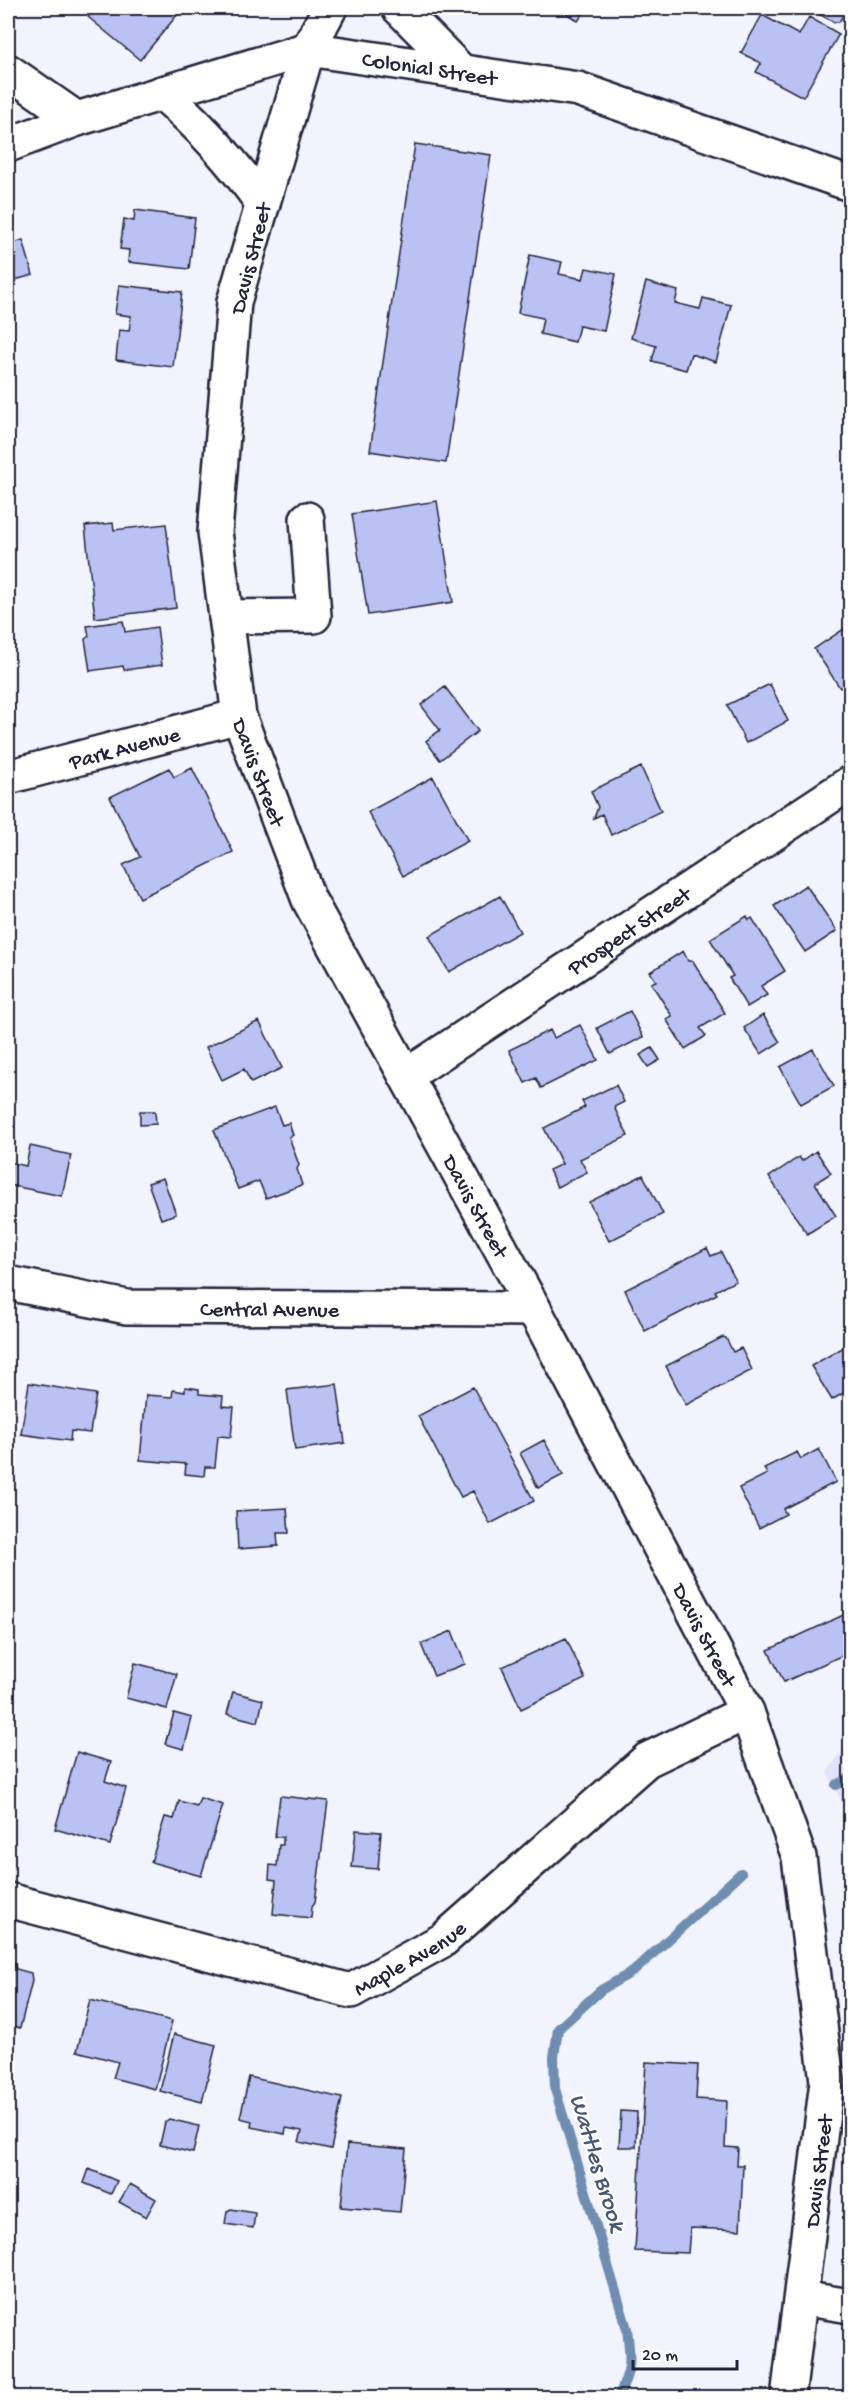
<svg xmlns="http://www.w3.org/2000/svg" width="858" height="2405" font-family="'Gochi Hand',sans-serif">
<rect width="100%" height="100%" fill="#f1f3fd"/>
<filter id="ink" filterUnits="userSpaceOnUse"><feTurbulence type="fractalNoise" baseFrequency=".0167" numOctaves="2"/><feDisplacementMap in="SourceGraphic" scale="12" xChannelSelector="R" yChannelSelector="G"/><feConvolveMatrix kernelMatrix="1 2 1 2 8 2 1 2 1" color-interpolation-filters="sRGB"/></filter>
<g filter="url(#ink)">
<path fill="#e0e4fa" d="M850 1740V1819L827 1772Z"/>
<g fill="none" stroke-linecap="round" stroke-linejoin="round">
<path stroke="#6e8db0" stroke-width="10" d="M836 1785 850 1778
M618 2398C632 2367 631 2361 627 2329L555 2089 554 2057 558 2029 601 1990 634 1971 741 1873"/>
</g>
<path fill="#b9c2f3" stroke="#22223b" stroke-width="1.5" d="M96 8H171L178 14 140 60 88 17Z
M558 8H587L578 21Z
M807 8H847L839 22H834Z
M762 15 799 35 809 17 839 34 803 97 756 72 761 63 741 53Z
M415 144 491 155 446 463 370 451Z
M135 210 195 218 189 269 128 262 129 250 120 249 124 219 134 221Z
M23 240 33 275 8 282V245Z
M530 255 562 262 559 274 583 279 586 268 616 274 604 331 579 326 575 342 540 334 543 318 518 313Z
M646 282 678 291 675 303 700 309 703 298 731 305 716 362 691 354 686 370 652 361 656 346 631 338Z
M119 285 182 292 173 367 116 360 119 330 129 331 131 316 115 314Z
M437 501 453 602 368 615 352 514Z
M113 523 114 530 166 524 176 608 95 618 85 526Z
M123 621 125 632 157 627 162 665 124 670 123 666 90 671 85 639 89 636 87 626Z
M850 625V681L840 688 814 649Z
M770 684 788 721 746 743 727 705Z
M445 687 478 731 440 760 426 741 440 730 421 705Z
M641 767 661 811 611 835 602 814 594 818 598 807 591 791Z
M169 768 174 777 192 768 233 852 140 898 123 865 140 857 110 797Z
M433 777 468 841 403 876 368 812Z
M806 885 837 931 805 952 774 906Z
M500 896 520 932 449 972 429 936Z
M747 916 749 920 752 918 785 971 761 986 767 995 747 1007 729 978 733 976 710 939Z
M683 951 688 961H693L725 1013 700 1028 706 1036 685 1049 666 1019 672 1016 651 983 656 981 650 972Z
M630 1011 643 1037 610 1054 597 1028Z
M763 1015 780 1042 761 1054 744 1028Z
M259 1021 282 1068 251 1083 244 1069 222 1080 206 1047Z
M580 1025 598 1060 541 1088 536 1078 525 1083 509 1050 550 1030 554 1038Z
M652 1048 660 1060 648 1067 640 1055Z
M813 1049 834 1086 801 1104 780 1067Z
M616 1085 624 1102 614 1107 628 1136 580 1159 587 1172 557 1187 549 1170 562 1164 544 1128 585 1107 582 1101Z
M275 1107 282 1125 289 1123 293 1135 289 1137 299 1165 297 1169 302 1185 266 1198 259 1181 238 1189 214 1130Z
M140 1111H155L156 1124 140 1125Z
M30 1146 71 1155 62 1196 8 1185V1162L26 1166Z
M816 1151 831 1173 815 1183 836 1216 807 1234 769 1177 799 1157 802 1161Z
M643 1175 663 1214 609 1241 589 1202Z
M163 1178 176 1214 161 1219 148 1183Z
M707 1248 711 1256 721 1252 736 1281 715 1291 717 1294 645 1331 625 1290Z
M723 1337 726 1338 733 1352 741 1348 752 1370 686 1405 666 1366Z
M844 1347 850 1357V1389L832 1400 811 1366Z
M29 1383 96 1394 90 1433 71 1431 70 1441 21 1434Z
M337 1384 345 1443 295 1450 287 1390Z
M185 1387 199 1389V1394L223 1396 222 1406 234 1407 231 1437 218 1436 215 1467H205L204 1476 185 1474 186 1464 140 1460 146 1395 172 1397 173 1390 185 1392Z
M473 1387 534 1501 490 1524 473 1491 461 1497 418 1416Z
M544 1440 563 1475 538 1488 520 1453Z
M819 1449 836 1482 783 1509 786 1514 759 1528 739 1488 767 1474 764 1468 797 1452 801 1459Z
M287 1508 289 1533H277L278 1546 238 1549 236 1511Z
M850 1612V1664L845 1654 784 1682 768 1650Z
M452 1631 465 1664 434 1676 421 1644Z
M566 1638 585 1679 521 1709 502 1667Z
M135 1663 177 1674 167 1709 126 1698Z
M233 1692 263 1700 258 1722 227 1714Z
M174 1713 192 1718 184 1749 165 1744Z
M77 1752 111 1762 105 1781 126 1788 110 1845 55 1829Z
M280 1796 328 1801 315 1902 312 1906 311 1918 273 1914 276 1880 269 1879 270 1865 277 1866 279 1845H283V1837H275Z
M200 1798 223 1805 201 1876 151 1862 165 1817 174 1819 179 1801 197 1806Z
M356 1830 381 1832 378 1869 352 1867Z
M8 1960 14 1962 16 1969 31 1973 32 1981 20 2028 8 2025Z
M90 2000 172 2021 155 2089 113 2078 118 2062 77 2051Z
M174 2034 216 2045 202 2102 160 2091Z
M646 2062 698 2065 696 2099 727 2101 725 2147 738 2148 737 2165H743L740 2230 690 2228 688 2253 635 2251Z
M249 2077 342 2098 331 2149 299 2142 302 2131 286 2128 285 2134 251 2127 252 2121 240 2118Z
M621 2111 637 2112 636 2147H619Z
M169 2119 199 2126 193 2153 160 2145 165 2122Z
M347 2144 406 2149 400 2212 341 2207Z
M89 2169 117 2181 111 2194 84 2183Z
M130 2184 156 2199 146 2217 119 2202Z
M231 2209 255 2213 253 2228 225 2224 227 2211Z"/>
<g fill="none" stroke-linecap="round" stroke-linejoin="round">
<g stroke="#22223b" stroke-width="38">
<g id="minor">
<path d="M399 8 461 71"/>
<path d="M8 71 77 119"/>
<path id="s1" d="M8 145 77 119 308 49 578 89 850 184"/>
<path d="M226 617 314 616 307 519"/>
<path id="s2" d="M8 777 239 716"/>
<path id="s3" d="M406 1076 850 783"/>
<path id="s4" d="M8 1283 127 1307 534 1309"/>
<path id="s5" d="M8 1900 351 1991 443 1940 647 1760 747 1712"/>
<path d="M801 2298 850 2306"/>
</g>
</g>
<g stroke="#22223b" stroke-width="38">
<g id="major">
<path id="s6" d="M330 8 308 49 234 302 215 532 239 716 309 900 534 1309 747 1712 799 1857 827 2081 788 2398"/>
<path d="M162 93C201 126 233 162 263 204"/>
</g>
</g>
<use href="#minor" stroke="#fff" stroke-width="33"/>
<use href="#major" stroke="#fff" stroke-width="33"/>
</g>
</g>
<g text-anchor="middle" stroke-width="4.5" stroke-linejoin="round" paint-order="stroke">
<g font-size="22" fill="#22223b" stroke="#fff">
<text dy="8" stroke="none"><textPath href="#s1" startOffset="438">Colonial Street</textPath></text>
<text transform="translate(249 258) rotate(-76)" y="8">Davis Street</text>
<text dy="8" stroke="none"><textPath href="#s2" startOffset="120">Park Avenue</textPath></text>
<text dy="8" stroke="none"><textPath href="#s6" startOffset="786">Davis Street</textPath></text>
<text dy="8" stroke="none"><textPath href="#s3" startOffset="266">Prospect Street</textPath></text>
<text dy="8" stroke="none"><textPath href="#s6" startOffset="1272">Davis Street</textPath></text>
<text dy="8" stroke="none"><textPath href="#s4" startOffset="264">Central Avenue</textPath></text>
<text dy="8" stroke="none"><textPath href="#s6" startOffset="1758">Davis Street</textPath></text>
<text dy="8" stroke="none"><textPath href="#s5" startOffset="422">Maple Avenue</textPath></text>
<text transform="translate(817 2171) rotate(-83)" y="8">Davis Street</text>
</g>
<g font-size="24" font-style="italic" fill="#485776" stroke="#fff">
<text transform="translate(599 2162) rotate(73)" y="8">Wattles Brook</text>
</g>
</g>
<rect width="858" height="2405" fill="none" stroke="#fff" stroke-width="30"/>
<rect x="15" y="15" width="828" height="2375" fill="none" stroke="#22223b" stroke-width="2" filter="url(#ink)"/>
<path d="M633 2360v9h104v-9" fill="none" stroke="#22223b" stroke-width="3"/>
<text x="642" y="2360" font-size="18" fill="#22223b" stroke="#ffffff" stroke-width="4.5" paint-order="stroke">20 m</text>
</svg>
